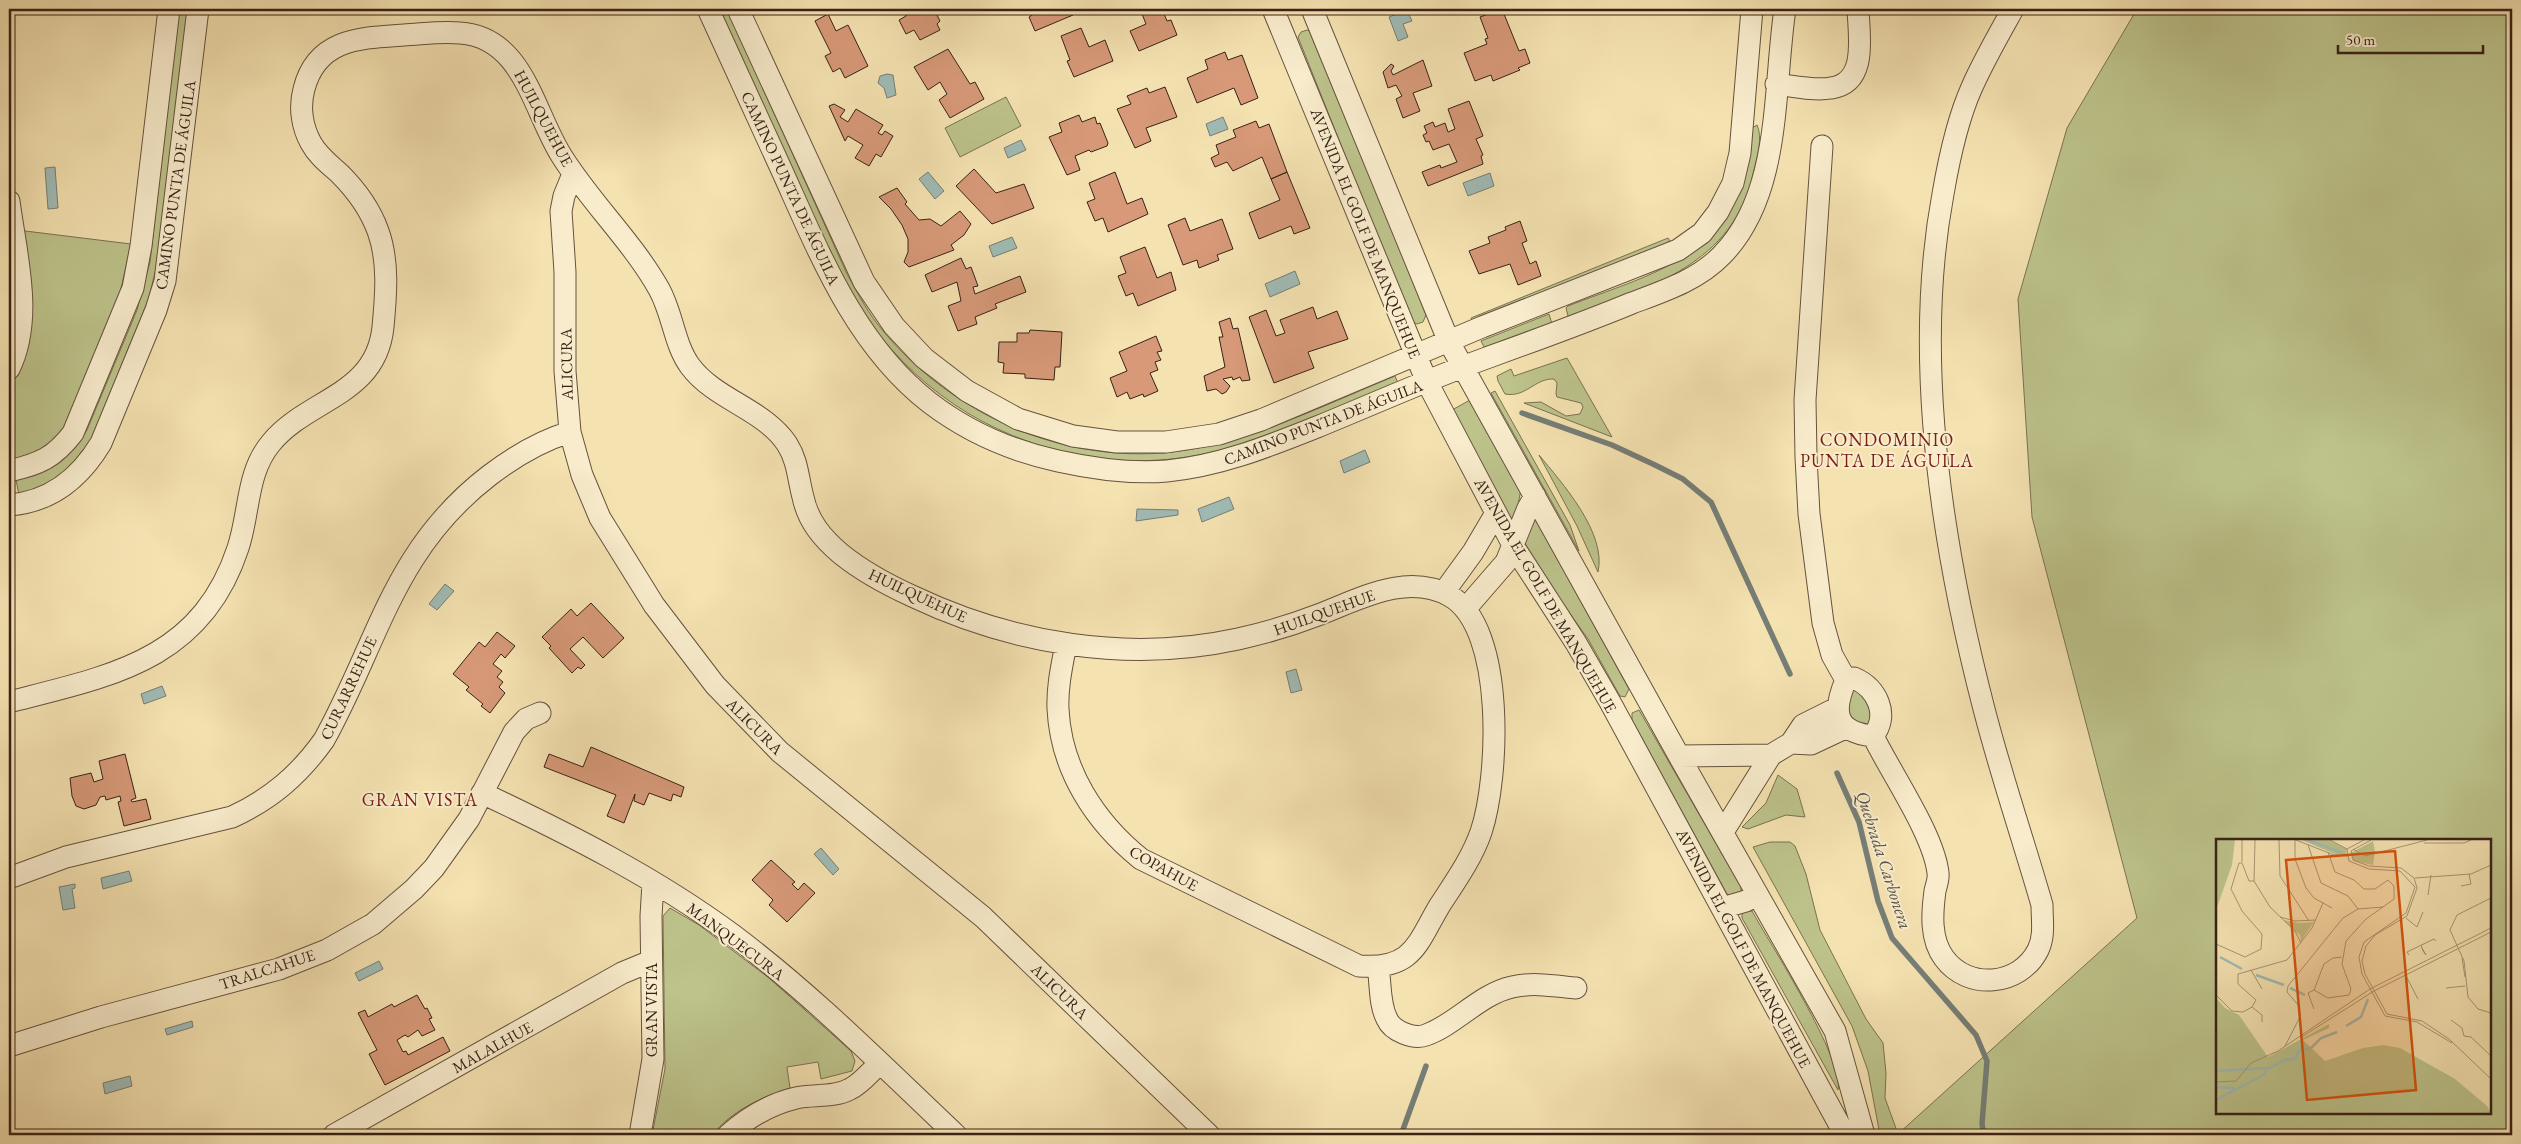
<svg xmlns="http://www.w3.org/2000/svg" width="2521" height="1144" font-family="'EB Garamond',serif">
<rect width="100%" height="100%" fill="#f5e2b1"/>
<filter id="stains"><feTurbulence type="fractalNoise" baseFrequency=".004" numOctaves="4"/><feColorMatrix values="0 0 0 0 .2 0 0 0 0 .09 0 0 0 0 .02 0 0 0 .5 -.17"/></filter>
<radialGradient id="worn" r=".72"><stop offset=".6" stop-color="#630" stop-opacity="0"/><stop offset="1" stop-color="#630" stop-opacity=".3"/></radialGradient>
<path fill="#bdc38b" stroke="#7a7252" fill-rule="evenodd" d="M179 9H189L159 255 149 298 91 440 64 474 39 489 19 495 16 480C49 475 70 459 87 430L137 310 150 262Z
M716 9H727L847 274C858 294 869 315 884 332 962 425 1088 474 1208 446 1273 431 1334 401 1395 376L1398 383C1336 408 1273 439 1208 453 1155 465 1098 463 1045 447 955 420 890 363 843 282 825 251 812 216 797 184 770 126 743 67 716 9Z
M2137 9H2512V1135H1880L1868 1071 1852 1026 1753 847 1770 842H1790L1795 846 1806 874 1820 930 1866 1019 1883 1043 1886 1073 1885 1098 1898 1134 2137 918 2032 517 2018 299 2067 128ZM2217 840H2490V1113H2217Z
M1307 30 1313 32 1426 315 1423 322 1417 324 1411 321 1298 37 1301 32Z
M1006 97 1021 126 960 157 945 128Z
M1757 125C1763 137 1757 158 1754 170 1735 265 1649 287 1571 317L1568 316 1566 308 1568 306C1647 275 1725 260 1748 166 1751 154 1751 140 1752 128Z
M9 229 131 244 120 293 65 430C46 448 34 453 9 461Z
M1668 238 1670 241 1661 246 1473 321 1471 318Z
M1549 314 1552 324 1484 347 1481 341Z
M1567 358 1612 437 1524 403 1541 402 1566 416 1580 414 1583 407 1581 403 1557 397 1556 394 1557 383 1554 379C1535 378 1526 398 1505 394L1498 381 1497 376 1511 369 1514 376Z
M1495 391 1570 525 1579 551 1491 393Z
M1470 400 1521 489 1516 516 1511 519 1452 410Z
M1539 455C1562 483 1607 533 1598 572L1577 526Z
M1535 518 1629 689 1625 697 1620 696 1588 639 1544 577 1522 538Z
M1856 689C1871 704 1873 708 1869 729 1848 718 1845 714 1849 690Z
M1639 710 1741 887V892L1735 899 1727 894 1632 720V713Z
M1778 775 1797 789 1805 817 1786 815 1748 829 1742 827 1766 803Z
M670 908 699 925 769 978 851 1051 855 1061 852 1071 821 1079 818 1062 787 1067 790 1088C760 1098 733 1110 712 1135H652L665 1069 663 916Z
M1747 909 1752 911C1769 942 1845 1060 1838 1090L1742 918V914Z"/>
<path fill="#a0bcb6" stroke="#767e77" d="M1407 10 1412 21 1403 24 1408 37 1398 41 1389 17Z
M887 74 893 75 896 95 887 98 884 88 878 83 880 76Z
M1223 117 1228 129 1210 136 1206 124Z
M1021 140 1026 150 1008 158 1004 148Z
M55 167 58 208 48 209 45 168Z
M928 172 944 191 935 199 919 179Z
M1490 173 1494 186 1468 196 1463 183Z
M1012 237 1017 248 993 257 989 246Z
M1295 271 1300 284 1270 297 1265 284Z
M1365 450 1370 462 1344 473 1340 461Z
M1229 497 1234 509 1202 522 1198 509Z
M1137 509 1178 510V515L1136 521Z
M445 584 454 591 437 610 429 604Z
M1296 669 1302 690 1291 693 1286 672Z
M162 686 166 696 144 704 141 694Z
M821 848 839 869 833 875 814 854Z
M129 871 132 881 103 889 101 878Z
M75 884V888L72 889 75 908 63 910 59 887Z
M379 961 383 969 359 981 355 973Z
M192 1021 193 1027 167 1035 165 1029Z
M130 1076 132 1086 105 1094 103 1083Z"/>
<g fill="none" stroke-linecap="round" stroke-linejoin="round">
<path stroke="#767e77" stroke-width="5.5" d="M1522 413 1612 445 1655 465 1683 479 1711 502 1790 674
M1837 773 1859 822 1878 901 1892 938 1976 1035 1987 1061 1982 1124 1984 1135
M1401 1135 1426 1066"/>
</g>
<path fill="#d79978" stroke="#382218" d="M903 9H934L940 21 937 24 940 30 920 40 914 30 906 34 899 20 906 16Z
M1029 9H1070L1073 15 1035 31 1029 17 1032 15Z
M1140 9H1162L1167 21 1171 20 1177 35 1139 51 1130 31 1146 24Z
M1502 9 1519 51 1525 49 1530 63 1518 68 1520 70 1493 81 1491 75 1475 81 1464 53 1487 44 1485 39 1488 38 1480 17Z
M828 14 836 31 848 25 868 66 845 78 840 68 833 72 825 56 831 53 815 21Z
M1081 28 1089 47 1105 40 1113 61 1074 77 1067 61 1070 60 1061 36Z
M948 49 970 84 975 82 984 99 950 118 939 100 947 94 940 82 928 90 914 67Z
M1225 52 1228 60 1242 55 1258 98 1241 105 1234 88 1197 103 1187 78 1208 69 1205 60Z
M1423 60 1432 86 1413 93 1420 111 1403 118 1396 99 1402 96 1396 85 1388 88 1383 72 1391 64 1394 66 1391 71 1393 75Z
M1165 87 1177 117 1146 128 1151 141 1135 148 1117 109 1131 104 1127 96 1147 88 1149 93Z
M1469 101 1483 136 1476 139 1483 155 1481 156 1483 164 1428 186 1422 172 1440 165 1441 168 1457 162 1449 144 1433 150 1429 141 1426 142 1423 135 1427 133 1424 126 1433 122 1435 127 1445 123 1448 132 1455 129 1448 109Z
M834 104 845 110 840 117 848 122 856 109 883 125 878 133 882 135 885 131 893 136 881 157 876 154 869 166 855 158 863 145 848 136 845 141 829 106Z
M1079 115 1082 122 1095 117 1097 124 1100 123 1108 143 1107 146 1091 152 1089 150 1075 156 1080 170 1067 175 1049 137 1062 132 1059 123Z
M1256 121 1259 128 1269 124 1287 172 1271 179 1262 157 1233 171 1227 162 1215 167 1211 158 1219 154 1216 145 1236 137 1233 130Z
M974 169 996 193 1024 184 1034 208 992 224 956 186Z
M1115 172 1127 204 1142 198 1148 214 1108 232 1103 218 1095 221 1087 202 1095 199 1089 183Z
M1287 172 1310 228 1294 234 1291 226 1259 239 1249 213 1280 200 1271 179Z
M897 188 907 202 905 204 919 220 930 219 941 226 960 211 971 224 964 235 951 245 954 250 909 267 904 262 908 252V239L902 225 891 209 879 197Z
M1185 218 1190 231 1222 219 1233 249 1217 255 1219 260 1199 268 1197 260 1183 265 1168 225Z
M1520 221 1527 241 1522 243 1530 264 1536 261 1541 276 1518 285 1510 264 1479 274 1469 251 1490 243 1488 237 1506 230 1505 227Z
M1145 247 1157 278 1171 272 1176 290 1138 306 1133 293 1126 296 1118 276 1126 273 1120 257Z
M961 258 966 269 971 267 978 286 973 287 975 294 1020 276 1026 292 995 304 997 308 975 317 977 324 958 331 948 306 961 301 957 282 932 292 925 275Z
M1313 307 1317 319 1337 311 1348 339 1308 352 1314 368 1274 383 1249 317 1266 310 1276 336 1285 333 1280 320Z
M1230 318 1233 329 1238 328 1250 380 1242 381 1240 377 1233 380 1232 377 1223 379 1230 386 1226 392 1222 394 1216 389 1207 391 1204 376 1225 367 1219 337H1223L1219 322Z
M1030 330 1062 332 1060 367H1055L1054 380 1025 378V374L1003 373 1004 363 998 362 999 342H1017V333H1029Z
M1156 336 1162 351 1157 352 1161 360 1155 362 1158 370 1150 373 1158 391 1144 397 1143 394 1130 399 1127 392 1117 397 1110 378 1127 371 1119 352Z
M591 603 624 638 603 658 583 637 570 649 585 665 581 669 578 667 572 673 549 648 551 646 542 637 571 609 577 616Z
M497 632 515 646 505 658 501 654 493 664 502 671 497 677 503 682 499 687 505 693 490 713 481 706 483 704 466 690 469 687 453 674 479 642 485 647Z
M591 747 684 787 681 797 673 794 671 801 649 793 644 805 634 801 635 794 624 823 607 816 616 795 544 767 549 754 583 767Z
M125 754 136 798 131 800 132 802 146 799 151 819 124 826 118 802 121 801 120 796 106 800 105 796 100 797 96 805 84 809 76 806 72 796 70 778 91 773 94 782 103 779 99 761Z
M771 860 795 882 792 884 798 890 804 883 815 893 787 922 769 905 773 900 752 880Z
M417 995 425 1009 427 1008 432 1018 429 1019 435 1030 422 1036 418 1030 408 1037 405 1035 397 1040 403 1052 406 1051 408 1055 443 1037 450 1051 385 1085 369 1054 377 1050 358 1013 365 1010 368 1017 392 1004 394 1007Z"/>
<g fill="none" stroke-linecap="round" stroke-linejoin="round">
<g stroke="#67523e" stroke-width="23">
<path id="minor" d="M708 9C733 64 758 119 783 173 820 255 856 346 930 403 968 432 1012 451 1058 461 1094 469 1130 474 1167 471 1220 466 1269 446 1317 427 1376 403 1433 377 1492 356 1539 339 1586 322 1632 303 1664 291 1698 280 1722 255 1782 194 1773 89 1785 9
M738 9 864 282 894 326 924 358 967 391 1018 419 1073 436 1117 442H1166L1219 434 1261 420 1482 327 1678 250 1702 233 1718 212 1733 183 1740 153 1752 9
M1273 9 1427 382 1514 547 1576 643 1610 702 1845 1135
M1312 9 1449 342 1679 756 1835 1031 1864 1135
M1776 84C1793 86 1814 91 1831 88 1868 83 1859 36 1858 9
M1822 146 1805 400 1806 457 1809 514 1823 623 1832 655 1846 680
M573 174 564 196 561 211 565 272V371L570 432 582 475 600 518 654 605 715 685 780 752 983 917 1209 1135
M9 201C16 255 34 318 9 369
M9 471C39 464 54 458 73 433L133 288 141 246 169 9
M9 505C51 502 80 478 101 443L156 310 165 281 198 9
M1444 592 1473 552 1496 513
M1467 607 1506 562 1528 508 1535 496
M1854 678C1877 688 1890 715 1873 736 1835 732 1832 712 1846 680Z
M9 702C110 676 201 661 238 548 250 512 246 473 271 443 308 398 376 396 383 327 386 296 389 261 378 231 370 209 356 190 340 174 329 164 318 156 311 143 302 127 299 107 304 89 317 38 361 38 404 35 423 34 442 31 460 33 523 37 533 110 561 155 590 202 632 241 659 289 673 314 674 344 690 366 715 400 764 409 787 444 798 461 798 479 803 497 808 521 822 538 841 554 862 571 888 585 912 596 1013 644 1128 663 1238 639 1265 633 1292 625 1318 615 1360 599 1407 572 1450 596 1506 628 1499 779 1481 832 1472 858 1455 882 1440 905 1417 943 1414 970 1359 966L1141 859C1095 822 1061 770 1058 709 1057 687 1062 665 1066 644
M1873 736C1891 773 1934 835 1938 873 1939 879 1936 886 1935 891 1932 913 1930 939 1944 958 1968 991 2020 986 2038 950 2045 936 2042 920 2042 905 2023 839 2001 775 1984 709 1942 547 1912 360 1943 194 1949 159 1957 120 1972 87 1984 60 1999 34 2013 9
M1791 743 1811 744 1845 728
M1679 756 1771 755
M482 793C569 834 656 878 733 935 813 995 884 1067 956 1135
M1723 832 1771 755 1791 743 1803 725 1837 708
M9 878 66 857 232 817C271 799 299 775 324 740 379 641 393 549 490 475 515 456 540 441 570 432
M1722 908 1746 901 1756 894
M1378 967C1381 984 1379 1004 1387 1019 1392 1031 1414 1040 1426 1035 1455 1025 1480 994 1512 987 1533 982 1555 986 1576 988
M9 1046 101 1017 279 969 327 950 373 924 414 889 434 868 469 819 514 732 526 719 540 713
M334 1135 622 973 651 961
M640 1135 653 1059 651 916 653 883
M728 1135C747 1118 771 1104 796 1098 813 1094 834 1098 850 1089 861 1084 871 1071 880 1063"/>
</g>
<use href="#minor" stroke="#f8eccc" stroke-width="21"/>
</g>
<g text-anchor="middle" stroke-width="4" stroke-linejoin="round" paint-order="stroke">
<g font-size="16" fill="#382218" stroke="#f8eccc">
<text transform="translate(544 118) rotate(62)" y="6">HUILQUEHUE</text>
<text transform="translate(175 185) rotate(-82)" y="6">CAMINO PUNTA DE ÁGUILA</text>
<text transform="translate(791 188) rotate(65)" y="6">CAMINO PUNTA DE ÁGUILA</text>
<text transform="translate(1366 233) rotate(68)" y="6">AVENIDA EL GOLF DE MANQUEHUE</text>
<text transform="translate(566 364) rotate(-91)" y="6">ALICURA</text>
<text transform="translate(1323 422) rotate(-21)" y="6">CAMINO PUNTA DE ÁGUILA</text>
<text transform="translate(918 595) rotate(25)" y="6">HUILQUEHUE</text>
<text transform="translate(1546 595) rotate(60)" y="6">AVENIDA EL GOLF DE MANQUEHUE</text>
<text transform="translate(1324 612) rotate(-20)" y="6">HUILQUEHUE</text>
<text transform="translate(348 688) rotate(-65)" y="6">CURARREHUE</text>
<text transform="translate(755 726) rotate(45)" y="6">ALICURA</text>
<text transform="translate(1164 868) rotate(29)" y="6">COPAHUE</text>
<text transform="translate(736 941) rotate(37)" y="6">MANQUECURA</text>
<text transform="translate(1744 948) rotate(62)" y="6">AVENIDA EL GOLF DE MANQUEHUE</text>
<text transform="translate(267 969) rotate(-18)" y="6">TRALCAHUE</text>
<text transform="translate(1060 991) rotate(44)" y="6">ALICURA</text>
<text transform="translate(651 1010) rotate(-90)" y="6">GRAN VISTA</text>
<text transform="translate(492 1047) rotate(-29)" y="6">MALALHUE</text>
</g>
<g font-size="18" letter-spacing="1" fill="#7a1f14" stroke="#f8eccc">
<text x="1887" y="446">CONDOMINIO<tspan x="1887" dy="21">PUNTA DE ÁGUILA</tspan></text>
<text x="420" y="806">GRAN VISTA</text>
</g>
<g font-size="18" font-style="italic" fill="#575047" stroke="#f8eccc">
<text transform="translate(1884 860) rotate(72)" y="6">Quebrada Carbonera</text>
</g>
</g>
<g transform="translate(2216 839)">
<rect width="275" height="275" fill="#f5e2b1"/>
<path d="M0 1H19L16 26 0 71ZM86 1H113L131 10 130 15 121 16ZM157 2 159 13 157 26 138 22 135 14ZM67 81 83 84 98 83 85 102 84 96ZM0 159 9 169 23 176 52 218 113 185V189L87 201 109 222 147 209 167 206 184 209 239 240 271 267 275 274H0Z" fill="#bdc38b"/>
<path fill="none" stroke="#a0bcb6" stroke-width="2.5" d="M92 1 127 14M4 118 26 130M40 136 68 146M74 149 89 156M130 187 145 178 152 160M0 232 54 229 68 221 79 220 83 211 95 209 105 199 121 193M0 248 19 249M0 261 49 235 51 229"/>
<path fill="none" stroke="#a99574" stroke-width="1" d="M39 1 38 42 54 68 79 92 85 104M63 1 64 37 93 82M79 1V20L90 49 98 59 116 69M80 1 118 16 132 17M114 1 131 10M148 1 131 10 133 22 153 30 184 32 199 48 190 74 148 103 143 118 146 135 169 177 201 183 236 204M155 1 135 12 137 21 153 27 185 29 198 39 201 49 191 77 159 96 150 107 146 122 149 135 171 175 206 182 233 200 275 240M208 4H248L255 1M92 6 105 44 132 57 142 70M137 10 149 17 211 1M112 13 119 33 138 41 148 50H159L172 41 178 47V60L150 80 130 102 126 125 135 150 133 156M26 23V1M199 39 255 35 275 26M245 47 255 45 253 35M212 56 215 36M275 59 241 76 234 91 248 122 252 158 262 170 275 174M64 78 79 82 100 81M190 79 201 88 207 73M0 105 29 118 45 110 46 95 26 72 15 50 23 24H26L33 42H38M205 106 207 112 210 116 206 109M193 116 191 113 218 100 220 102M126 118 117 119 108 125 98 151 112 159 133 156M246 119 249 138M35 131 46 150M190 137 202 160M230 149 249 147M0 156 16 172 27 173 36 168 40 161 22 145V135L71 121 96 89 107 64M36 168 46 176V183M98 170 92 154 98 151M235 181 246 189 248 197M248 197 255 198 275 217M84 199 158 152 275 93M69 207 84 178 83 167 71 153 72 147 127 79 142 70 167 68M0 243 20 242 35 224 62 212 154 150 275 89"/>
<path fill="#d6540d" fill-opacity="0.15" stroke="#d6540d" stroke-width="2.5" d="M179 12 200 251 91 261 70 21Z"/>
<rect width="275" height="275" fill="none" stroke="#382218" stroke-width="2.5"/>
</g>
<rect width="2521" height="1144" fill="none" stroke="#f5e2b1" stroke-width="30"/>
<rect x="10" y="10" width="2501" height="1124" fill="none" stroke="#382218" stroke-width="2.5"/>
<rect x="15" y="15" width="2491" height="1114" fill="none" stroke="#382218"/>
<path d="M2338 45v8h145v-8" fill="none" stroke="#382218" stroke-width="2.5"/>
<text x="2346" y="45" font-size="15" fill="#382218" stroke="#f8eccc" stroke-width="4" paint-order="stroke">50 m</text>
<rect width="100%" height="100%" filter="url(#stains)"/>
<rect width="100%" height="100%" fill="url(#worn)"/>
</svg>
